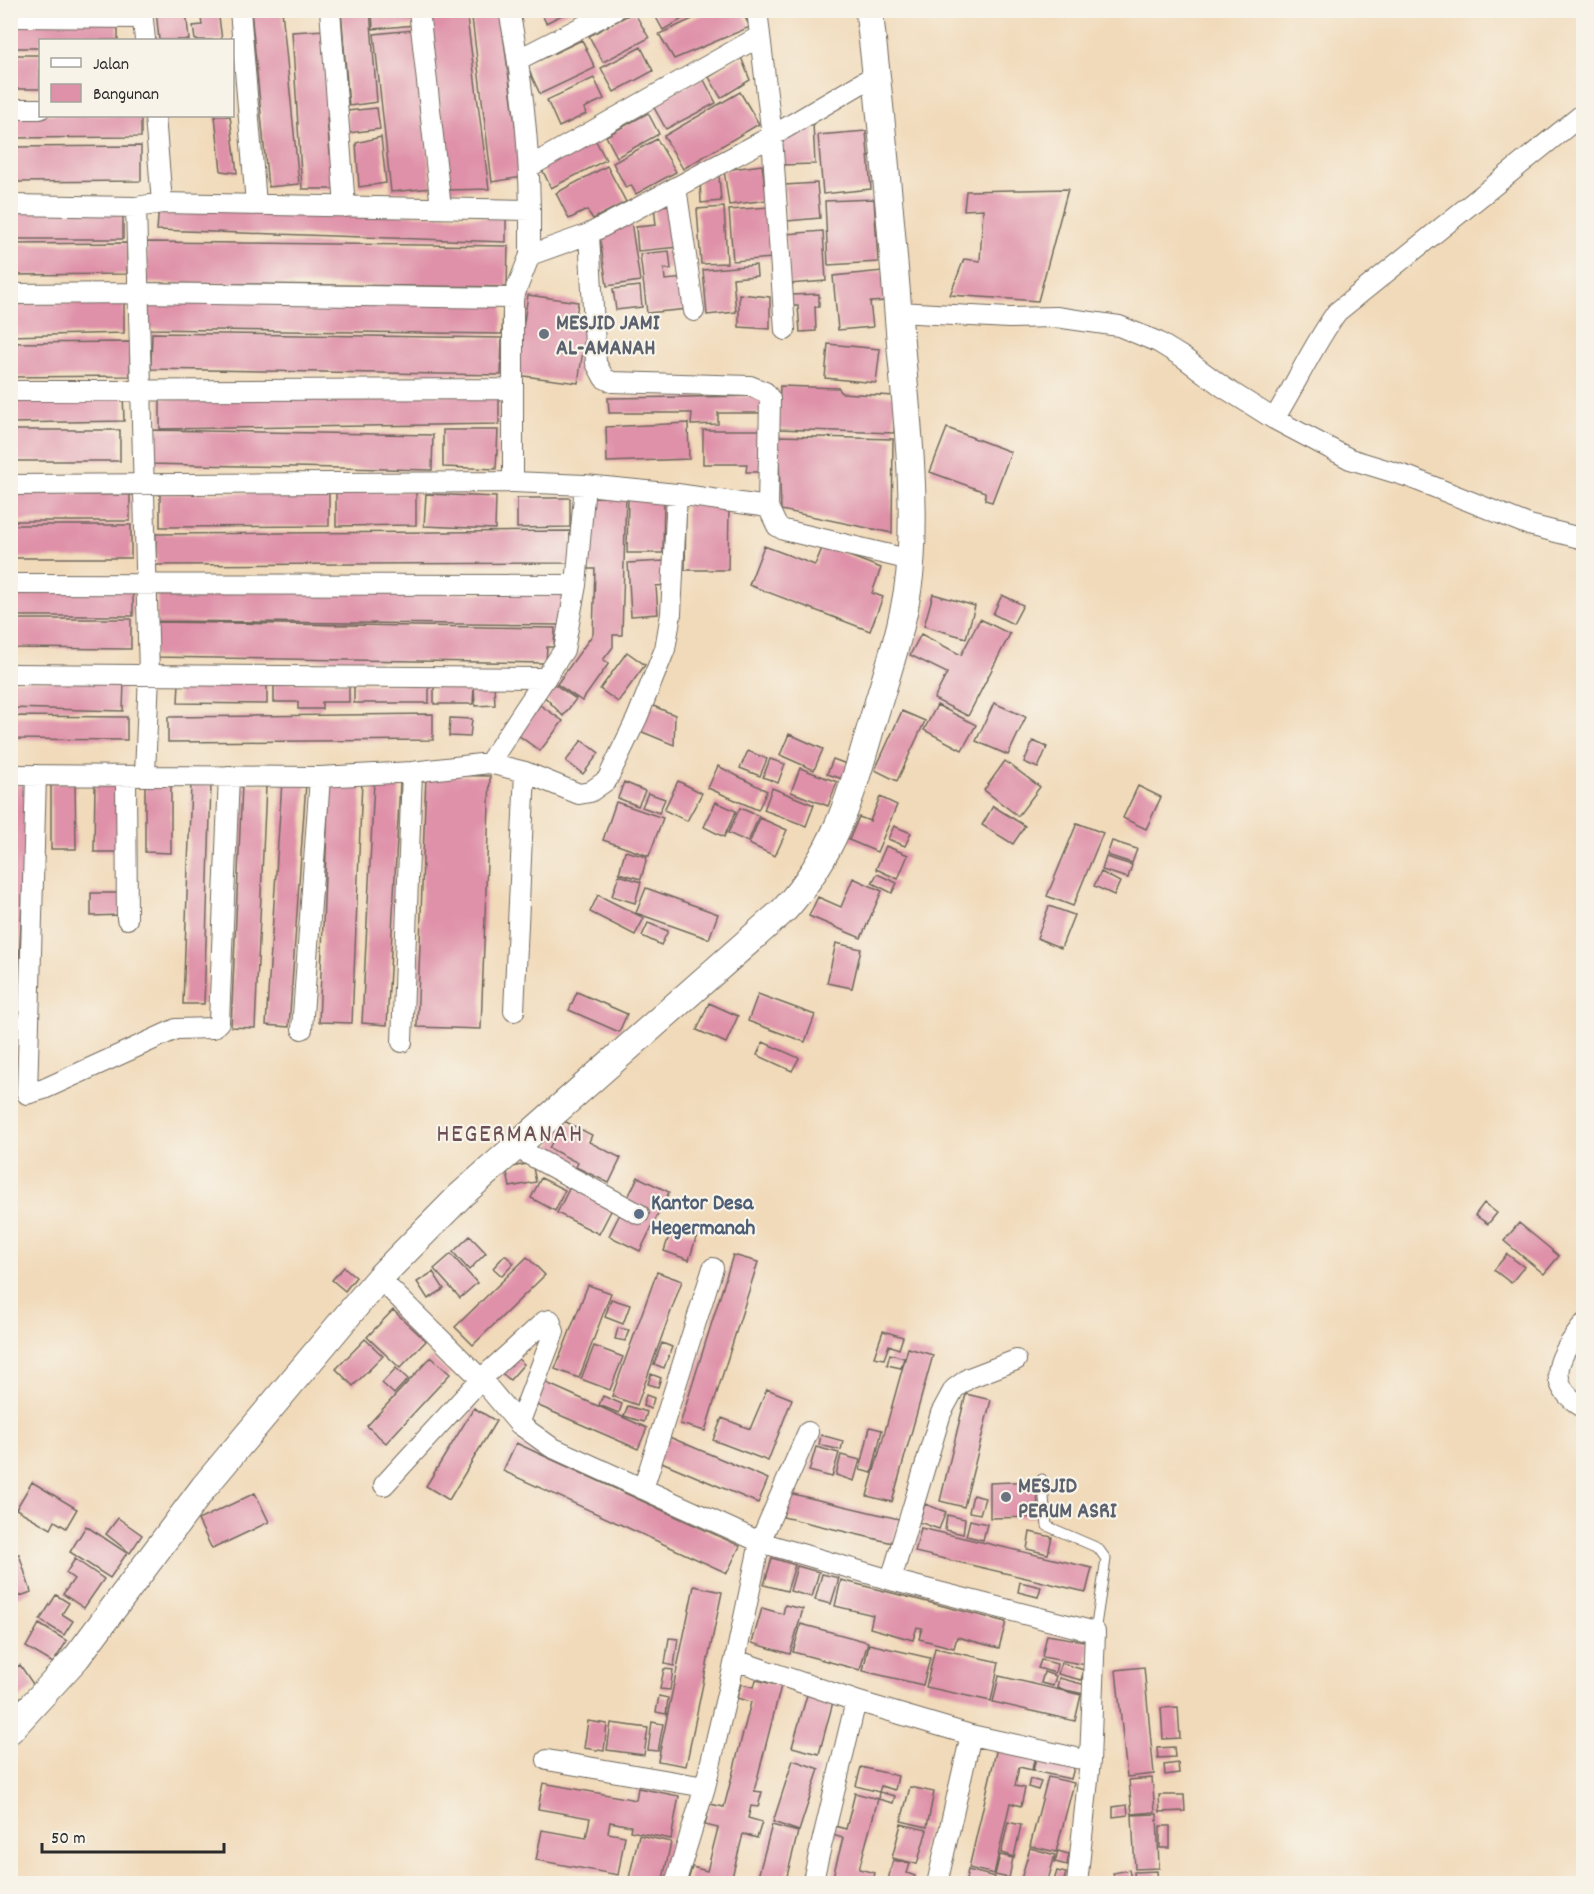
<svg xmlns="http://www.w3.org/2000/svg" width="1594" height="1894" font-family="Dekko,sans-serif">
<rect width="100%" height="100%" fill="#f7f3e8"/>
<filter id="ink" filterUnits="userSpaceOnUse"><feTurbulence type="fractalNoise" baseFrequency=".0167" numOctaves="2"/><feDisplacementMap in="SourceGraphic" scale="12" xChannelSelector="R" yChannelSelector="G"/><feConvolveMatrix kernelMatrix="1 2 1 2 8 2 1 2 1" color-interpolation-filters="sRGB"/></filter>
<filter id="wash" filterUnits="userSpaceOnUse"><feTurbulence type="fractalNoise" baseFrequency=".008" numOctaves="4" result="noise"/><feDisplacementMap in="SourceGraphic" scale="24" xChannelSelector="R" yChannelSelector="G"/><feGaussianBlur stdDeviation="1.35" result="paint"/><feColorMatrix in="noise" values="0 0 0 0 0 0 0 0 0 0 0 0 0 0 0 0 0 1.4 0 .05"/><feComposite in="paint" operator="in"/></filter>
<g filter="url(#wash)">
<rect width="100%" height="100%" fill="#f1daba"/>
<g id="blocks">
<path fill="#df91a9" d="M156 10H186L189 40H159Z
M200 10H218L222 40H195L193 26 202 25Z
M251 10H282L299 184 268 187Z
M341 10H370L377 102 349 106Z
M372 10H414L415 25 373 29Z
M428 10H466L489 189 449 190Z
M471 10H500L522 177 492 182Z
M540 10H572L546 23Z
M652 10H698L663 30Z
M712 10H741L750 27 674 59 659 34Z
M634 12 649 38 603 62 589 36Z
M118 20V40H40V48H10V21Z
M325 30 334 115 327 118 330 154 337 155 340 189H302L292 32Z
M413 30 432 188 391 192 374 34Z
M582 40 595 68 540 94 527 66Z
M641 47 653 71 614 92 601 68Z
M10 55H40V89H10Z
M741 57 750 80 721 98 709 77Z
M594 78 604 99 584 108 586 114 559 127 547 100Z
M703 78 716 103 666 129 652 104Z
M740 92 759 124 683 169 664 136Z
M377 108 380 129 349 133 347 111Z
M10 113 141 116V137L10 138Z
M648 113 659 134 617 157 606 136Z
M215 116H230L237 173 221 171Z
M813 123 815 164 780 165 777 139Z
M866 131 871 189 823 194 818 135Z
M381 137 386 183 359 187 356 143Z
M595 139 606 160 551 188 541 167Z
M657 139 676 172 636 194 631 185 626 188 613 163Z
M141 146V181L10 182V147Z
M762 165 767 200 729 205 724 170Z
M607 166 626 202 593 219 587 210 569 219 556 193Z
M719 176 721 201 701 203 700 178Z
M817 183 820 218 787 221 785 185Z
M1068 189 1038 301 950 295 964 259 980 261 983 209 964 210 966 191Z
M874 199 878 262 828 265 825 201Z
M675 205 679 247 638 251 636 227 656 225 654 206Z
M159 206 506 218V242L157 230Z
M724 207 727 263 701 264 697 209Z
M769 207 773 258 733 261 729 210Z
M10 209H123V239H10Z
M630 215 640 281 607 286 599 233Z
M823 231 826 281 789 284 786 234Z
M147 242 508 246 507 287 147 283Z
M127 243V274L10 275V244Z
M669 251 671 269H664L665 280 686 278 689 309 647 313 640 254Z
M756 265 757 276 733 278 736 312 707 315 703 270Z
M883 271 886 301 870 302 873 327 838 330 833 276Z
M640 286 642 307 616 310 613 289Z
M739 294 770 297V329L739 327Z
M819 294V307H815L816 331 800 332 798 306H791V295Z
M528 295 578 302 575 325 586 331 578 383 516 375Z
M148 298 503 303 502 334 147 329Z
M124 301V333L10 336V304Z
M152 333 502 338 501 375 151 369Z
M130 342V376L10 377V343Z
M828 344 880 349 876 383 825 378Z
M780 386 839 388 841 393 895 396 894 433 778 429Z
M123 393 124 421 10 423V395Z
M499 394V424L160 429V398Z
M762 396 763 413H718V424L691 425 692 413H609L608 398Z
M688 423 689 459 607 462 606 427Z
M947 428 1011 452 992 502 985 500V492L930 472Z
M10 430H120V461H10Z
M150 430 433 435 432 470 149 464Z
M443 430H498L496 469 443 467Z
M703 430H762L761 472H746L747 464H703Z
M778 436 893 439 892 533 781 510Z
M416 491V525L336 526V492Z
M329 492V526L160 527V494Z
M585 492H626L622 635H613V647L603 660 609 663 582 701 557 684 593 634 595 569H583Z
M10 493H130V521H10Z
M426 494 496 497 495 529 424 526Z
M628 496H664L663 553H627Z
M517 498H570V527L517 528Z
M686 504H729L728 570H685Z
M10 525H131V558H10Z
M570 531V563L156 565V534Z
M764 546 815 565 823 546 881 568 872 593 883 597 870 631 749 585Z
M664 561 665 585 656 586 658 614 631 616 628 563Z
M10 588 133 589V616H10Z
M157 590 564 594V625L157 621Z
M933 594 975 606 966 638 924 626Z
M1002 595 1023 605 1013 624 993 614Z
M10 619H131V649L10 648Z
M980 619 1010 634 968 716 934 699 947 673 910 655 921 634 961 655Z
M155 622 555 628 554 647H547L546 663 154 657Z
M627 652 645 665 618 702 600 689Z
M10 680 124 682 123 711 10 708Z
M179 682H267V704L178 703Z
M274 682 349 683V702H322V709H298V702H274Z
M434 683H494L495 705 475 706 474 687 473 704H434Z
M354 684H429V703H354Z
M554 684 576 699 563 716 542 694Z
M994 703 1026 717 1008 755 976 741Z
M540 705 563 721 540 751 518 735Z
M651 705 675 715 674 745 640 731Z
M937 705 976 725 962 750 924 730Z
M902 711 925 721 897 781 875 770Z
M433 714V740L168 742V717Z
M10 716 127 717V740L10 739Z
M450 718 472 719 470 737 449 736Z
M789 734 823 749 814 770 780 755Z
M582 740 599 753 583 774 566 761Z
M1033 741 1047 747 1038 768 1024 762Z
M748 751 767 759 760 776 740 768Z
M770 759 785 764 778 783 763 777Z
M833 759 849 765 843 779 827 774Z
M1005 761 1040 787 1018 816 984 790Z
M718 766 767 791 758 810 708 788Z
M800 768 837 782 828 806 791 792Z
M426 775 490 776 481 1029 417 1027Z
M329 780 362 781 352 1023 319 1022Z
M282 781 306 783 289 1027 266 1025Z
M678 781 702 793 687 821 664 810Z
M374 782 400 783 387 1025 362 1023Z
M624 782 645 791 638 806 618 798Z
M51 783H75L76 849H51Z
M95 784H121L120 852H94Z
M191 784 211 785 204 1004H183Z
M10 785H28L17 1000H10Z
M242 785 266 786 255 1028 231 1027Z
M145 786H171V853L145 852Z
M1138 786 1161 797 1146 829 1123 818Z
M772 788 814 805 806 826 764 810Z
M648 793 665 799 659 813 642 807Z
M880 797 897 805 877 852 849 840 859 817 870 821Z
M616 802 663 818 649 856 603 840Z
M716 802 736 811 724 837 704 827Z
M993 806 1025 826 1013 844 982 825Z
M740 808 759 816 748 842 728 833Z
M760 818 787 830 775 856 749 844Z
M1077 823 1103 833 1073 906 1047 896Z
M894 826 911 833 905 846 888 839Z
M1112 841 1137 849 1132 863 1107 855Z
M886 846 908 855 898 879 876 869Z
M625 851 647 857 641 879 619 873Z
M1106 857 1132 865 1128 878 1102 870Z
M1101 872 1120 882 1114 895 1094 886Z
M877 874 897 883 892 893 872 883Z
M619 875 641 882 635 903 612 896Z
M853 878 882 891 861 938 809 916 818 897 841 907Z
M646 888 718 914 709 939 636 913Z
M91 893H121V915L91 916Z
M598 895 644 918 635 935 590 912Z
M1049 906 1074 915 1061 948 1037 938Z
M648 923 668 931 661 945 642 936Z
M836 943 861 949 852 988 827 983Z
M577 992 627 1014 619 1032 569 1010Z
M758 994 815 1015 805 1042 748 1021Z
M709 1003 738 1016 726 1043 697 1030Z
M763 1042 799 1058 792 1071 757 1055Z
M564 1121 592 1135 589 1142 621 1158 609 1183 576 1167 578 1163 549 1148Z
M532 1163 536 1182 510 1187 506 1168Z
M638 1177 669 1192 640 1251 609 1236Z
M541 1178 565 1190 555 1211 531 1198Z
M571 1185 613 1207 599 1234 557 1213Z
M1484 1203 1497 1213 1488 1224 1475 1215Z
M1519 1223 1559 1256 1544 1274 1504 1241Z
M672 1227 697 1235 689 1260 664 1251Z
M470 1236 486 1253 469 1270 453 1252Z
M451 1254 477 1283 460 1298 434 1269Z
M1507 1254 1524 1267 1511 1283 1494 1270Z
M505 1255 514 1263 502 1276 493 1268Z
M733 1255 758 1262 705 1431 680 1424Z
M527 1257 545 1275 473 1345 455 1327Z
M344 1267 356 1277 345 1291 332 1280Z
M433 1272 444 1289 428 1299 417 1282Z
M657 1272 682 1281 637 1405 612 1396Z
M588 1285 611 1293 579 1378 555 1369Z
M611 1299 630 1305 623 1324 605 1317Z
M393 1310 426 1341 400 1368 367 1337Z
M618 1328 629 1330 625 1341 615 1339Z
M883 1331 903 1337 899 1349 889 1345 884 1359 874 1357Z
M365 1339 383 1356 353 1386 336 1369Z
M662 1343 672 1347 664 1368 654 1364Z
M594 1346 623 1357 610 1390 581 1379Z
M908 1348 933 1355 892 1502 867 1496Z
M512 1354 524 1364 510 1380 498 1370Z
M890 1354 904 1358 901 1368 887 1365Z
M431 1357 450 1374 386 1443 367 1426Z
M396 1368 408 1379 394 1394 382 1383Z
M651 1374 661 1378 658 1387 648 1384Z
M542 1381 647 1428 638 1449 532 1403Z
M767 1389 792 1399 768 1461 713 1440 722 1418 750 1429Z
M966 1394 991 1400 964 1507 940 1501Z
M646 1395 654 1398 651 1409 643 1406Z
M603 1396 622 1404 619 1413 599 1405Z
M628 1406 647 1412 644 1422 624 1416Z
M474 1408 496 1421 449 1500 426 1486Z
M870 1427 882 1430 872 1473 860 1470Z
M821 1435 843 1441 841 1450 819 1445Z
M667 1436 768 1479 758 1503 657 1460Z
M516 1443 740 1546 727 1573 503 1471Z
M816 1447 839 1453 832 1477 809 1471Z
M841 1455 860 1460 854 1481 836 1475Z
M1037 1481 1038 1517 990 1518V1483Z
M32 1482 77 1509 66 1528 55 1521 51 1529 16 1509Z
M255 1493 269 1522 212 1549 198 1520Z
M789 1493 899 1519 893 1543 783 1517Z
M973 1495 985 1498 980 1514 969 1512Z
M925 1504 946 1512 939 1529 919 1522Z
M947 1515 965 1519 963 1534 945 1530Z
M118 1518 142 1535 130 1553 106 1534Z
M970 1520 987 1524 983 1540 966 1536Z
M86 1526 127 1553 110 1578 70 1552Z
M921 1528 1092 1568 1086 1592 915 1552Z
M1030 1532 1052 1537 1048 1554 1027 1549Z
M19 1554 31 1592 10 1600V1557Z
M772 1558 795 1565 787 1591 764 1585Z
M75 1559 104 1579 84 1608 63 1594 74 1579 66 1573Z
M797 1566 819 1572 812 1597 790 1591Z
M822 1574 839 1578 831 1604 815 1600Z
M841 1580 1006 1622 999 1648 957 1637 954 1648 919 1639 922 1628 917 1627 913 1640 870 1628 873 1615 835 1606Z
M1020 1582 1041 1587 1038 1597 1018 1592Z
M694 1586 722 1592 686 1766 658 1761Z
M56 1595 69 1603 62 1614 73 1621 64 1635 40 1620Z
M785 1605 803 1609 790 1654 752 1643 762 1608 783 1614Z
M39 1624 67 1641 53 1663 26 1647Z
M801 1624 868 1642 860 1670 793 1652Z
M1047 1635 1090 1642 1086 1665 1042 1657Z
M669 1638 678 1639 674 1666 665 1664Z
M869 1644 930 1658 923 1685 863 1671Z
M935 1648 999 1662 991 1701 926 1687Z
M1041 1660 1057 1664 1055 1673 1038 1668Z
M1061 1663 1084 1670 1081 1680 1058 1674Z
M20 1665 35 1687 18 1699 10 1689V1671Z
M1144 1667 1154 1774 1127 1777 1116 1670Z
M664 1669 673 1670 670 1690 660 1689Z
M1044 1672 1056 1676 1053 1686 1041 1683Z
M999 1676 1081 1695 1075 1721 993 1702Z
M1059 1678 1086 1685 1084 1694 1057 1688Z
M756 1680 781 1686 754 1791 762 1792 758 1807 751 1806 748 1818 762 1822 757 1838 743 1834 732 1877 744 1880 743 1884H687L692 1867 707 1871 718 1828 705 1825 710 1804 724 1807 751 1702 737 1698 741 1684 754 1687Z
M807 1695 833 1702 819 1754 792 1747Z
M659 1696 668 1698 666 1714 656 1712Z
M1178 1707 1180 1738 1163 1739 1161 1708Z
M588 1721 607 1724 604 1751 584 1748Z
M652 1722 663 1724 658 1751 648 1750Z
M611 1723 648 1728 644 1755 607 1750Z
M998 1743 1036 1751 1032 1770 1019 1767 1015 1786 1025 1788 1021 1806 1010 1803 994 1874 969 1868Z
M1174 1747 1175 1757 1158 1758 1157 1748Z
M1037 1753 1076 1760 1071 1779 1033 1771Z
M793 1760 819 1769 799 1831 773 1822Z
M1178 1763 1179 1773 1165 1775 1164 1765Z
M861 1767 898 1776 895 1790 881 1786 879 1792 895 1796 893 1803 878 1799 879 1792 856 1786Z
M1048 1777 1074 1783 1056 1852 1030 1846Z
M1152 1778 1155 1812 1132 1814 1129 1780Z
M1030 1779 1041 1782 1038 1790 1028 1787Z
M543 1783 636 1800 638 1788 679 1796 671 1839 630 1831 631 1826 610 1822 608 1833 625 1836 618 1875 536 1860 542 1830 586 1838 590 1818 538 1809Z
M910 1787 934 1792 927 1827 901 1821Z
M855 1793 878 1799 859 1869 875 1873 872 1884H831L843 1838 829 1834 831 1825 846 1829Z
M1159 1795H1184L1185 1811 1160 1812Z
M1127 1805 1128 1815 1113 1817V1807Z
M1157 1814 1159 1868 1135 1869 1132 1815Z
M1008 1822 1021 1825 1014 1857 1001 1853Z
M901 1824 927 1830 917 1864 892 1858Z
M772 1825 798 1832 785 1884H756Z
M1160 1826H1170V1848H1160Z
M639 1835 671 1842 662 1884 629 1878Z
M1030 1848 1055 1855 1047 1884 1021 1879Z
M1058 1851 1069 1854 1067 1865 1055 1862Z
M1000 1855 1013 1858 1009 1878 995 1875Z
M893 1860 910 1864 907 1873 915 1876 913 1884H887Z
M968 1870 995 1877 993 1884H965Z
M1129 1870 1131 1879 1115 1882 1113 1873Z
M1057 1871 1066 1873 1063 1884H1053Z
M1157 1871 1158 1884H1135L1134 1872Z"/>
</g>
</g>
<g filter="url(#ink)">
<use href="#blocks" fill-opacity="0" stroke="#70685d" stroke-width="1.5"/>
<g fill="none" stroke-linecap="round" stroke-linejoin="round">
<g stroke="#70685d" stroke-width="11">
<path id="lane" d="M1042 1479 1047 1526 1098 1548 1106 1559 1095 1632"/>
</g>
<g stroke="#70685d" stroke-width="22">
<path id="street" d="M142 10 145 40
M240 10 256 204
M330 10 345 207
M419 10 441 208
M509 10C522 76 529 143 530 210
M757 10 772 136 785 330
M10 17 142 18
M519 59 615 10
M10 109H40
M155 116 162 203
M529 167 760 36
M676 187 694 311
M10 205 136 207 162 203 530 210V255L513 298V482
M136 207 149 673 145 775
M589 234 596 363 604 378 612 382 750 386 765 392 770 399 768 507 777 526 784 530 911 560
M530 255 589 234 772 136 877 74
M10 294 139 293 513 298
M898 312 1009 318 1056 317 1119 326 1158 342 1184 358 1223 387 1274 419C1296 384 1313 345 1337 312L1584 113
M10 391 511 389
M1274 419 1350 459 1409 477 1529 525 1584 539
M10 485 513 482 585 485 677 494 671 614 665 649 637 718 607 780 590 792 579 794 525 772 489 763 412 772 320 777 10 775
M677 494 768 507
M10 584 576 585
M10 674 546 678
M489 763 564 650 576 585 585 485
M36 775 27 1094 44 1089 176 1029 213 1028 219 1022 229 776
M126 777 127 919
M514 1011 525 772
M302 1029 320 777
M402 1042 412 772
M515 1147 639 1214
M379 1278 481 1379 519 1424 551 1447 760 1542 891 1580 1095 1632 1090 1761 1077 1884
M1584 1324C1560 1355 1541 1382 1584 1408
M384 1485 481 1379 545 1321 550 1320 554 1332 519 1424
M643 1489 713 1268
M891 1580 941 1413 954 1389 969 1378 1016 1360
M735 1660 856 1701 971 1735 1090 1761
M547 1760 705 1787
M675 1884 705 1787 735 1660 760 1542 808 1432
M812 1884 856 1701
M937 1884 971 1735"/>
</g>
<g stroke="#70685d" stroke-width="29">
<path id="secondary" d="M10 1730 77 1657 204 1487 379 1278 461 1195 785 909C834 854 850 800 870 730 886 675 908 617 911 558 916 476 904 394 898 312 890 211 881 111 869 10"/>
</g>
<use href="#lane" stroke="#fff" stroke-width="9"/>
<use href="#street" stroke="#fff" stroke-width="20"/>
<use href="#secondary" stroke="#fff" stroke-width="27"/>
</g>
</g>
<g fill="#6b7280" stroke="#f7f3e8" stroke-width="2">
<circle cx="544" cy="334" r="6"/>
<circle cx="1006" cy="1497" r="6"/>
</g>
<circle fill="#5c6f8a" stroke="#f7f3e8" stroke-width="2" cx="639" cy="1214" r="6"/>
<g text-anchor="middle" stroke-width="4.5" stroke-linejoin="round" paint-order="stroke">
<g font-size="22" font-weight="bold" fill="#5b616d" stroke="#f7f3e8" text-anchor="start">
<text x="556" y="329">MESJID JAMI<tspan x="556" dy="25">AL-AMANAH</tspan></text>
<text x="1018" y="1492">MESJID<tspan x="1018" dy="25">PERUM ASRI</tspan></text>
</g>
<g font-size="22" font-weight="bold" fill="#4e5e75" stroke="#f7f3e8" text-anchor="start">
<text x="651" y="1209">Kantor Desa<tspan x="651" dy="25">Hegermanah</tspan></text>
</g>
<g font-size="26" letter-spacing="1.5" fill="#6a4f57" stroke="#f7f3e8">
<text x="510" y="1141">HEGERMANAH</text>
</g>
</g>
<rect width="1594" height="1894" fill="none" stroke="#f7f3e8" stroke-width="36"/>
<rect x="39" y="39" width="195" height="78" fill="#f7f3e8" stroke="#a5a39c" stroke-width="1.5"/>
<rect x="51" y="58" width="30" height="9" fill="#ffffff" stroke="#a5a39c" stroke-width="1.5"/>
<text x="93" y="69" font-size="18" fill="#2b2b2b">Jalan</text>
<rect x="51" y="84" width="30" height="18" fill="#df91a9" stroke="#a5a39c" stroke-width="1.5"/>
<text x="93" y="99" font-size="18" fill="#2b2b2b">Bangunan</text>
<path d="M42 1843v9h182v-9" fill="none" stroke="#2b2b2b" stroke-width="3"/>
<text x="51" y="1843" font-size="18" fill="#2b2b2b" stroke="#f7f3e8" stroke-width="4.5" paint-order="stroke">50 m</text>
</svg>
